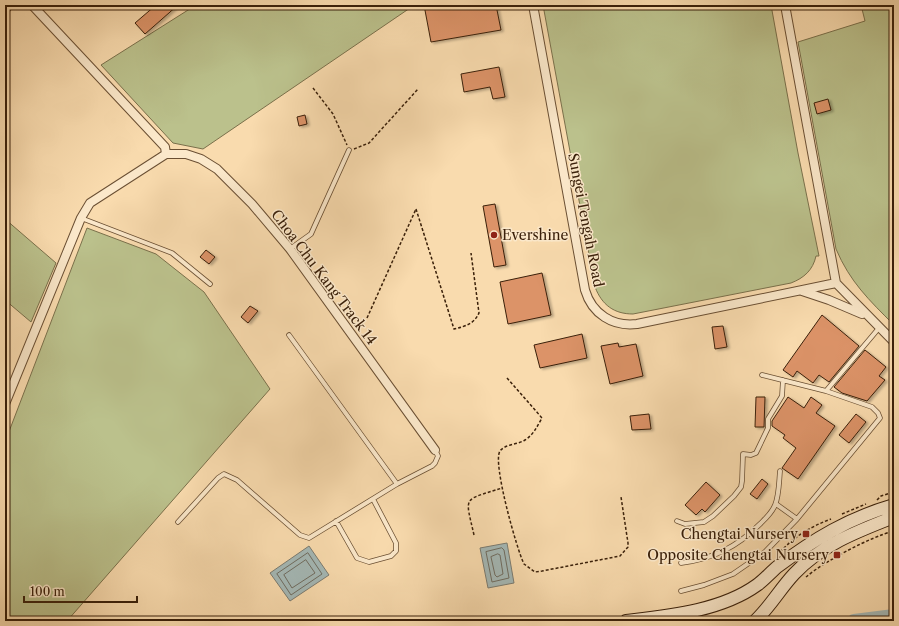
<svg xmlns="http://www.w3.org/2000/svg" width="899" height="626" font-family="'Libre Caslon Text',serif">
<defs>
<filter id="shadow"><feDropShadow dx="2.5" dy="1.5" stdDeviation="1" flood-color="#0004"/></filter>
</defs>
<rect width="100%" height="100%" fill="#f9dbae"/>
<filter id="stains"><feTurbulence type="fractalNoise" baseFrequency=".005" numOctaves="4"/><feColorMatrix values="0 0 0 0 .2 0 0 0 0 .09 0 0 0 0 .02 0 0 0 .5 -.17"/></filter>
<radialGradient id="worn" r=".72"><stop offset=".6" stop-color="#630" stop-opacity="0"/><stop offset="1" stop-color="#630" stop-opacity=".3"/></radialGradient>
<path fill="#bbc18c" stroke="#7a704b" d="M196 5H409L410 8 203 149 173 143 101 65Z
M543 5H771L798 153 819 256H816C813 270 804 278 791 283L633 314C614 314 602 305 595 287Z
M861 5H894V325C869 300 850 282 836 249L798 42 865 21Z
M5 219 56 263 31 322 5 300Z
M87 228 156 254 204 292 270 389 67 621H5V442Z"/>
<path fill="#a4b8b6" stroke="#7a7b71" d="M507 543 514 583 488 588 480 548Z
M309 546 329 575 290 601 270 573Z"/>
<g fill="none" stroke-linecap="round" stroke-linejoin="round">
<path stroke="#6f6c60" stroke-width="1" d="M502 548 504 550 509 578 492 582 486 552Z
M308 553 322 574 291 595 277 574Z
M498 554 500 555 503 574 497 577 495 575 491 557Z
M306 560 315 573 292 588 284 575Z"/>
<path stroke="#a4b8b6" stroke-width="14" d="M854 621 894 616"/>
</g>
<path fill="#dc9368" stroke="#3a200a" filter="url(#shadow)" d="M156 5H178L145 34 135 23Z
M424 5H496L501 30 431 42Z
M499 67 505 97 493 99 490 87 464 92 461 74Z
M828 99 831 110 817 114 814 103Z
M305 115 307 124 299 126 297 117Z
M495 204 506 265 494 267 483 206Z
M206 250 215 257 209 264 200 257Z
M542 273 551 315 508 324 500 282Z
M250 306 258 311 248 323 241 317Z
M822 315 859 346 829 382 819 375 813 383 797 371 793 377 783 370Z
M723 326 727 347 715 349 712 327Z
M582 334 587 358 540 368 534 345Z
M618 343 619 347 636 344 643 376 610 384 601 346Z
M865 350 886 367 879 376 885 380 867 401 842 393 834 387Z
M756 397H765L764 427H755Z
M788 397 804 408 811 397 822 405 816 413 835 426 798 479 782 468 796 448 783 438 785 435 772 426V421Z
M649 414 651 429 632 430 630 416Z
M856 414 866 422 849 443 839 435Z
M762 479 768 484 757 499 750 494Z
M706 482 720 495 705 512 702 509 696 515 685 505Z"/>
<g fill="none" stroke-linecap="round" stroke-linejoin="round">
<g stroke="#6a4f33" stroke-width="5.5">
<path id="service" d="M81 218 172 253 210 284
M290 249 311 234 349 150
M289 335 397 484
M826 391 879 328
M776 504 797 519
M336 521 357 558 369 562 391 556 396 551V543L373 499
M677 521 685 524 704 522 713 516 734 496 741 487 742 481 743 454 751 455 756 453 768 428V419L782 396 783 380
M178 522 218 478 224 474 237 480 300 535 309 538 397 484 432 466 435 463 438 456 435 450
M681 563C713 559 737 547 760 524 765 519 772 513 775 505 779 496 779 482 780 471
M681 591 704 585 733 574 765 552 797 519 880 418 878 413 872 407 826 391 762 375"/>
</g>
<g stroke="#6a4f33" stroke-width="10">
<path id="minor" d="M32 5 165 147 166 154
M533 5 585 290C592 314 613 327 637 324L836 283
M785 5 836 283 894 342
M5 10 9 5
M802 291 829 300 862 314
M5 404 81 218 90 203 166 154H186L201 159 217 169 252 204 290 249 435 450"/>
</g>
<g stroke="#3a200a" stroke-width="14">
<path id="secondary" d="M626 621C668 616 721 611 757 585 764 580 770 573 777 567 814 539 849 518 894 505
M755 621C770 607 780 589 794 574 821 545 858 531 894 517"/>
</g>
<path stroke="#3a200a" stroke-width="1.5" stroke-dasharray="3 2" stroke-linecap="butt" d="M313 88 333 114 347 145
M354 149 369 143 418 89
M416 209 454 329C466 326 474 324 479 313L471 253
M367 318 416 209
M507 378 542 418C537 427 533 435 525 440 517 445 505 444 500 451 492 462 517 550 524 564L535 572 542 571 620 556 628 547V543L621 497
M877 500 881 496 894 492
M842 514 866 504
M474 535C465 495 462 501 502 488
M780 552C795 536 810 527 831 519
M806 577C825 561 870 537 894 531
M584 621 618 617"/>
<use href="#service" stroke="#fbe8ca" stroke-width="4"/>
<use href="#minor" stroke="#fbe8ca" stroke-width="8"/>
<use href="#secondary" stroke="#fbe8ca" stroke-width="12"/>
</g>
<g fill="#8f2418" stroke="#fbe8ca" stroke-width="1.5">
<circle cx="494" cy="235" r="4"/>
<rect x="802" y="530" width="8" height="8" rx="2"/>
<rect x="833" y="551" width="8" height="8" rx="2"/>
</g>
<g text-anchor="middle" stroke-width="3" stroke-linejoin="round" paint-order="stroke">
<g font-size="14" fill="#3a200a" stroke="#fbe8ca">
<text transform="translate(586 220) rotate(79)" y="5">Sungei Tengah Road</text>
<text transform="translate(324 277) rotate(53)" y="5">Choa Chu Kang Track 14</text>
</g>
<g font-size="14" fill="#3a200a" stroke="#fbe8ca" text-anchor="end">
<text x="502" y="240" text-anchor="start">Evershine</text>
<text x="798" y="539">Chengtai Nursery</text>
<text x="829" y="560">Opposite Chengtai Nursery</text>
</g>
</g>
<rect width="899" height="626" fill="none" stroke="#f9dbae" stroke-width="20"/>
<rect x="6" y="6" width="887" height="614" fill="none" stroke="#3a200a" stroke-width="2"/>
<rect x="10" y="10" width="879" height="606" fill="none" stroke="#3a200a"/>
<path d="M24 596v6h113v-6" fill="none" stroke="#3a200a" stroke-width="2"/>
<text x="30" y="596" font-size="12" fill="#3a200a" stroke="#fbe8ca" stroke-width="3" paint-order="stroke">100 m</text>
<rect width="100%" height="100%" filter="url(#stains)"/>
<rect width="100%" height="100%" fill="url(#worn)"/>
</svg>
